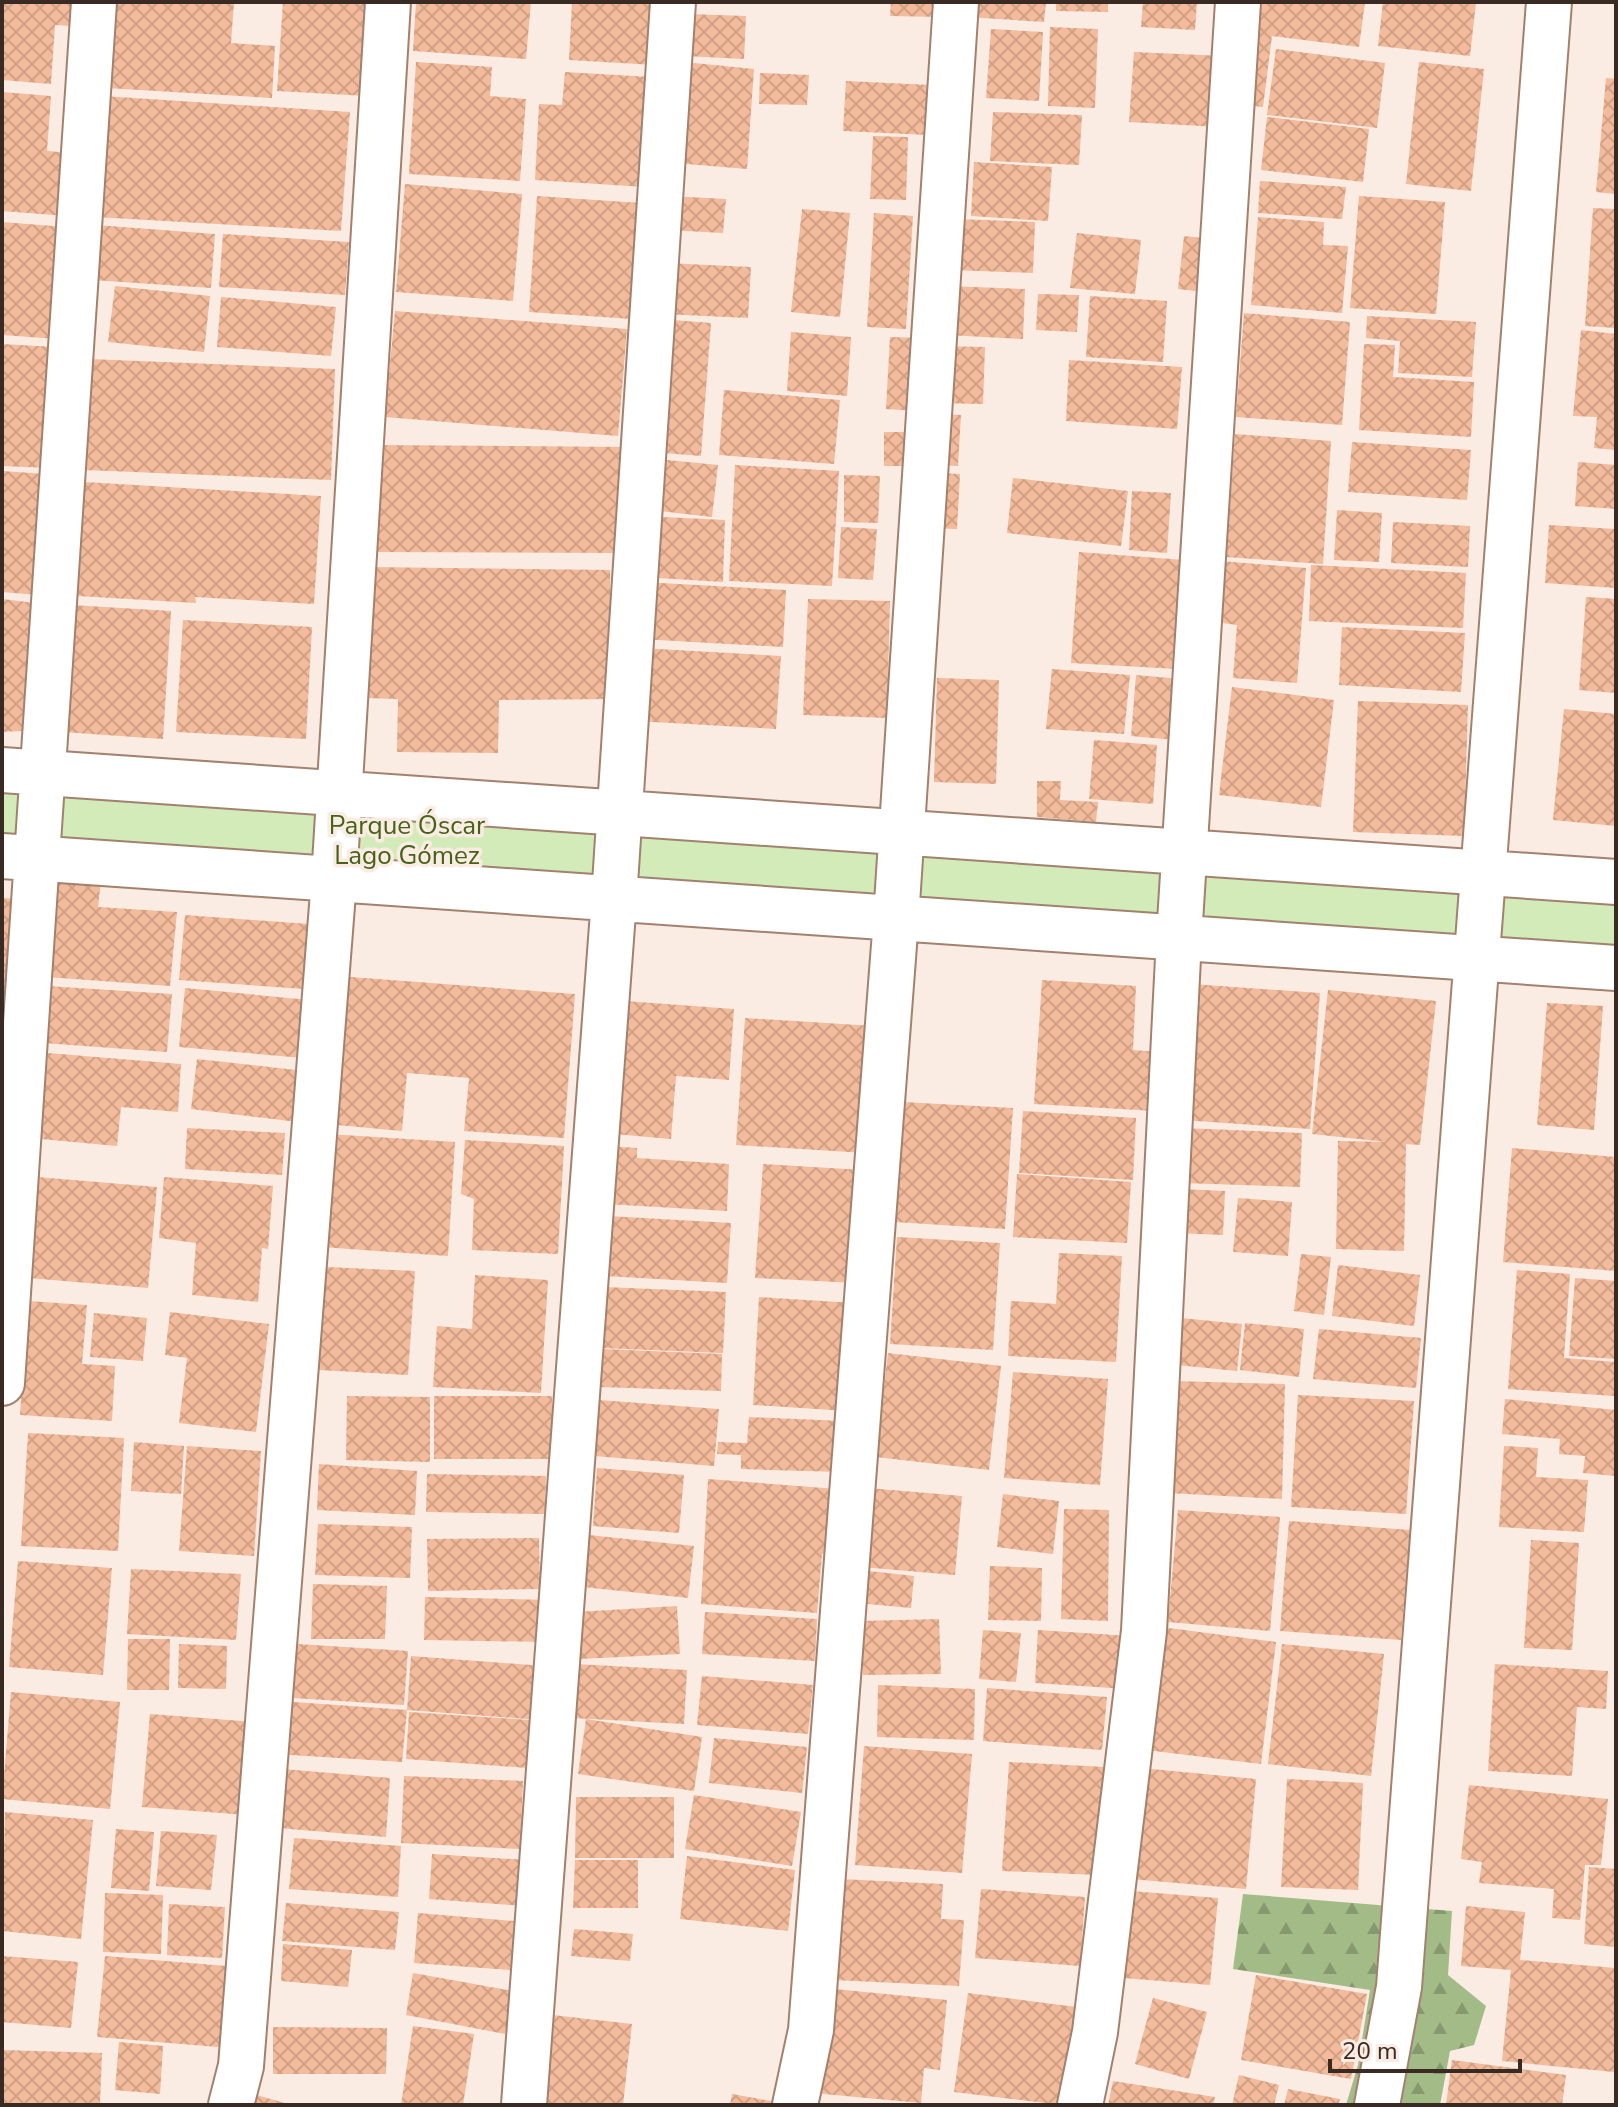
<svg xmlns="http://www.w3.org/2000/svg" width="1618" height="2107" font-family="'Nunito Sans',sans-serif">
<defs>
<pattern id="forest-firs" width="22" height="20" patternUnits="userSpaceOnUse" patternTransform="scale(2)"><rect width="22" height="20" fill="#a3bc87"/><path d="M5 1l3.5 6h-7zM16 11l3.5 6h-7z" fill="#86996e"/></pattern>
<pattern id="building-cross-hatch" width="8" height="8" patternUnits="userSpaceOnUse" patternTransform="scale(2)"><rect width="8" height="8" fill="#f3bb9b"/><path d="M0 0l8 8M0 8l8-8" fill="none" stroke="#d1a185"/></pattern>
</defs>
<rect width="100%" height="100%" fill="#faebe3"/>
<path fill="url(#forest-firs)" d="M1243 1894 1452 1911 1448 1975 1486 2006 1474 2045 1450 2051 1440 2105H1346L1358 2065 1370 1990 1233 1969Z"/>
<path fill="#d3eab9" d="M2 773 1616 887V960L2 848Z"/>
<path fill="url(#building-cross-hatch)" d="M2 2H72L71 26 55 25 51 84 2 80Z
M112 2H234L231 43 275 46 272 98 107 88Z
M283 2H373L367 96 277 91Z
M416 2H531L526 59 413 51Z
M572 2H658L655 65 569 60Z
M891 2H941V17L890 16Z
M969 2H1046L1044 22 968 17Z
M1056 2H1108V12L1056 11Z
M1143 2H1197L1195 30 1141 27Z
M1257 2H1365L1359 47 1272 36 1263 107 1245 105Z
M1383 2H1476L1470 56 1378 46Z
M688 14 746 16 744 59 686 56Z
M1050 27 1098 29 1095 108 1048 106Z
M991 29 1043 32 1039 101 986 98Z
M1276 49 1385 63 1377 128 1267 115Z
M1134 52 1224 56 1219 127 1129 122Z
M416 62 492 67 490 96 526 99 520 181 409 174Z
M684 62 754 69 747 169 675 163Z
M1419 62 1484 69 1471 191 1406 184Z
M565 72 651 77 645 187 535 180 539 104 562 105Z
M760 73 809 75 807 105 759 104Z
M1606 78 1616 79V194L1596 192Z
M846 81 931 85 928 135 843 131Z
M2 92 51 96 47 151 71 153 67 216 2 211Z
M103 96 350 112 341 231 96 217Z
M993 112 1082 115 1079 165 990 161Z
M1267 117 1369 129 1363 182 1261 170Z
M873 136 908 137 906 200 870 199Z
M974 162 1052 167 1048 221 971 216Z
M1260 181 1346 187 1342 219 1258 213Z
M405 184 522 194 513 301 396 292Z
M537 196 640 203 632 319 529 312Z
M668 196 726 199 723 233 667 230Z
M1359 196 1445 202 1436 314 1350 308Z
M1593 208 1616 209V328L1585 326Z
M802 209 850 213 840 317 791 312Z
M874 213 913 216 906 329 867 327Z
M1258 217 1324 222 1323 245 1348 246 1342 313 1251 305Z
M955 219 1035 222 1033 273 952 270Z
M2 222 66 227 57 339 2 335Z
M96 225 215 234 211 288 93 280Z
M1077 233 1141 240 1135 294 1070 288Z
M223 234 349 242 345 295 219 287Z
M1184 236 1211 239 1204 292 1178 289Z
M666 263 751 267 748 318 663 314Z
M115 286 210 296 204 352 108 342Z
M949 286 1025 289 1023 339 947 335Z
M1038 294 1079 295 1077 332 1036 330Z
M1090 296 1167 301 1163 362 1086 357Z
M221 297 336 307 331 356 217 347Z
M395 311 627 329 618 436 385 417Z
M1244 313 1350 322 1342 425 1236 417Z
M1367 316 1476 322 1472 377 1398 373 1400 341 1366 338Z
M660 319 711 323 701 456 651 452Z
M1581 330 1616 334V450L1594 448 1597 417 1573 416Z
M791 332 851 337 847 396 787 391Z
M890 337 923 338 919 411 886 409Z
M2 344 56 347 50 468 2 466Z
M1364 344 1395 345 1393 377 1474 382 1471 437 1359 430Z
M940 346 985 347 983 404 938 403Z
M89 359 335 369 331 480 84 470Z
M1069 360 1182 367 1177 429 1066 421Z
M724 390 840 400 834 464 719 455Z
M939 414 961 415 958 466 938 465Z
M884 432H923V466H884Z
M1235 434 1331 441 1323 564 1226 557Z
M1352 442 1471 450 1467 500 1348 492Z
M370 445 626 447 624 553 369 552Z
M657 459 718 465 712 517 651 510Z
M1578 462 1616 465V509L1575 506Z
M735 465 839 471 832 586 729 581Z
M2 471 46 474 39 595 2 592Z
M934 473 960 474 957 529 931 528Z
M844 475 880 476 878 523 844 522Z
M1013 478 1128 491 1121 546 1007 533Z
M85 482 321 496 314 604 195 597 196 603 78 596Z
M1132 491 1171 493 1167 553 1129 550Z
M1337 510 1382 513 1379 562 1334 560Z
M662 517 725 520 723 582 658 578Z
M1393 522 1470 526 1468 567 1391 563Z
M1549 525 1616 529V588L1545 583Z
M841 527 877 529 873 580 838 578Z
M1079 552 1184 560 1177 669 1071 663Z
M1220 561 1306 568 1297 683 1233 678 1237 625 1215 622Z
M1311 565 1466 573 1463 628 1309 621Z
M367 567 610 570V699L499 700 498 753 397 752 398 699 364 698Z
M643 582 786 590 783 647 640 639Z
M1586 597 1616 599V693L1579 690Z
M2 599 43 604 39 730 2 732Z
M808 599 890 601 887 718 803 715Z
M71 605 171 611 163 739 63 732Z
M183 620 312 627 306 739 176 732Z
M1342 627 1465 633 1461 692 1339 685Z
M640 648 781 656 776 729 636 721Z
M1052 669 1130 675 1124 734 1046 729Z
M1136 675 1181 679 1176 740 1131 736Z
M937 678 999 680 996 784 934 782Z
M1232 687 1334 700 1321 807 1219 795Z
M1358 701 1468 705 1464 836 1353 832Z
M1564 709 1616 714V826L1553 820Z
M1094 740 1157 745 1153 804 1089 799Z
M1037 781H1061L1060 800 1098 802 1096 822 1037 817Z
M52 877 101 880 98 907 177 912 170 986 47 977Z
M2 898 18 899 12 1028 2 1027Z
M185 915 309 924 304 989 179 980Z
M338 976 575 994 564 1138 464 1131 469 1078 407 1073 402 1131 326 1124Z
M1042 980 1136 986 1133 1050 1159 1052 1155 1111 1034 1104Z
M1192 984 1320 993 1310 1129 1183 1120Z
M47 986 172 994 167 1052 43 1043Z
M185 988 309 1000 303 1058 179 1047Z
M1328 990 1436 1001 1420 1145 1406 1144 1404 1251 1336 1249 1338 1141 1387 1142 1312 1134Z
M625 1001 734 1009 729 1080 676 1076 671 1139 614 1134Z
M1547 1003 1603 1006 1594 1130 1537 1125Z
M745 1018 874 1026 865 1153 736 1145Z
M48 1053 181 1064 178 1112 121 1107 117 1146 41 1139Z
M197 1059 305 1071 298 1122 191 1109Z
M903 1102 1013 1108 1005 1229 895 1222Z
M1023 1111 1136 1118 1133 1180 1019 1173Z
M187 1128 285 1133 282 1175 185 1169Z
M1184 1128 1302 1133 1300 1187 1182 1183Z
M328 1134 455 1142 448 1256 321 1247Z
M465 1140 564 1146 558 1254 472 1250 474 1199 461 1194Z
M608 1146 637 1148V1158L729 1164 727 1211 605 1204Z
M1512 1148 1616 1157V1271L1503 1262Z
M763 1164 863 1170 856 1283 755 1278Z
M1017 1174 1131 1182 1127 1243 1013 1237Z
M37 1177 157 1187 148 1288 28 1278Z
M164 1177 273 1186 268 1249 262 1248 258 1302 192 1295 196 1243 159 1238Z
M1178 1189 1225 1191 1223 1235 1177 1233Z
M1238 1198 1292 1202 1288 1256 1233 1252Z
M608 1216 731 1223 727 1283 605 1276Z
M897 1237 1000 1243 993 1350 890 1344Z
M1059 1253 1122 1256 1116 1362 1008 1356 1011 1301 1056 1304Z
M1301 1254 1331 1257 1324 1315 1294 1311Z
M1338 1265 1420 1275 1414 1326 1332 1316Z
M326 1267 415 1271 408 1375 319 1370Z
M1517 1270 1570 1274 1564 1358 1616 1362 1615 1396 1508 1389Z
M475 1275 548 1280 541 1393 433 1387 437 1326 472 1329Z
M1575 1278 1616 1281V1359L1569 1356Z
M604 1287 726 1292 723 1353 601 1348Z
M759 1297 854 1303 847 1411 753 1405Z
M28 1301 87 1305 82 1364 115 1366 112 1421 20 1415Z
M170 1312 269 1324 256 1432 179 1423 187 1358 165 1355Z
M94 1313 147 1318 143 1361 90 1357Z
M1181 1318 1242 1324 1237 1371 1177 1365Z
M1245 1323 1304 1329 1299 1377 1240 1370Z
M1319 1329 1421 1338 1416 1388 1313 1379Z
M601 1349 722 1354 721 1391 599 1387Z
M888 1353 1001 1366 989 1470 876 1457Z
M1013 1372 1108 1379 1100 1485 1004 1478Z
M1173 1381 1285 1384 1282 1499 1168 1493Z
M1298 1395 1414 1401 1406 1514 1291 1507Z
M347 1396 430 1397V1462L346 1460Z
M434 1396H552V1459H434Z
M1505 1399 1616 1410V1476L1583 1473 1585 1456 1559 1454 1560 1439 1502 1434Z
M599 1400 719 1409 714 1466 594 1456Z
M749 1417 843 1421 841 1472 741 1469V1455L717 1454 718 1442 747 1443Z
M28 1433 124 1438 118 1551 21 1546Z
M134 1442 184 1446 181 1494 131 1491Z
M187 1446 261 1451 254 1556 179 1551Z
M1504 1446 1538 1448 1536 1477 1588 1480 1584 1532 1499 1527Z
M319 1464 417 1471 415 1515 317 1510Z
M597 1468 684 1475 679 1533 593 1526Z
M427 1474 546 1476 545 1514 426 1512Z
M708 1479 837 1489 832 1555 822 1554 817 1613 701 1604Z
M868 1488 962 1496 955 1575 861 1567Z
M1003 1494 1059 1501 1053 1554 997 1547Z
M1064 1509 1109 1510 1108 1621 1061 1619Z
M1178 1510 1280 1517 1270 1631 1168 1622Z
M1289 1521 1410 1530 1401 1640 1280 1631Z
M318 1524 412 1527 410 1578 315 1575Z
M589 1535 694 1546 688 1598 583 1587Z
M539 1538 540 1589 428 1591 427 1539Z
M1531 1540 1579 1543 1572 1650 1524 1648Z
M18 1561 112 1568 103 1675 9 1667Z
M990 1566 1042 1568 1041 1621 988 1620Z
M131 1569 241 1574 236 1640 127 1634Z
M860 1570 914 1576 911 1608 857 1603Z
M313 1584 387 1586 385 1639H311Z
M425 1597 548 1600V1642L424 1640Z
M677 1606 680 1654 580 1659 577 1612Z
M705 1612 817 1619 815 1661 702 1654Z
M939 1619 941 1674 863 1675 861 1621Z
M1161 1627 1276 1642 1261 1764 1146 1750Z
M983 1630 1021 1633 1016 1682 979 1679Z
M1038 1630 1130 1636 1126 1689 1035 1683Z
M128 1639H170L169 1690H127Z
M281 1643 408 1651 404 1705 277 1697Z
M179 1644 227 1646 226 1689 178 1688Z
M1282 1644 1384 1654 1371 1776 1268 1764Z
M411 1656 545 1666 541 1720 407 1710Z
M575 1664 687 1670 684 1724 572 1718Z
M1495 1664 1608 1671 1606 1709 1577 1707 1572 1776 1488 1771Z
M702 1676 813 1685 808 1734 697 1725Z
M878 1685 975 1689 974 1740 877 1737Z
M987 1688 1107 1697 1102 1750 983 1741Z
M11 1692 120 1702 110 1809 2 1799Z
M280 1701 407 1710 402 1762 275 1754Z
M409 1712 544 1721 540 1769 406 1759Z
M150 1714 255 1722 247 1815 142 1807Z
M586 1719 702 1737 694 1791 578 1774Z
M714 1738 807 1747 802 1793 709 1783Z
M864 1746 972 1754 962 1873 855 1865Z
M1009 1762 1105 1767 1098 1875 1002 1871Z
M271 1768 390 1778 386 1837 266 1827Z
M1141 1768 1256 1779 1246 1889 1131 1879Z
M404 1776 523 1781 520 1849 401 1843Z
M1287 1779 1363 1783 1358 1890 1281 1887Z
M1469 1785 1608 1799 1601 1865H1585L1580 1920 1552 1918 1554 1889 1479 1883 1482 1862 1461 1859Z
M694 1795 801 1812 792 1866 685 1849Z
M576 1797H674V1858H575Z
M5 1812 93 1820 81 1939 2 1931Z
M116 1829 154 1832 149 1891 111 1888Z
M161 1831 217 1835 211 1890 156 1886Z
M294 1838 401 1846 398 1897 289 1889Z
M432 1854 527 1860 524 1906 429 1899Z
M687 1856 795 1870 788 1931 680 1919Z
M575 1860H638V1908H573Z
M1589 1867 1616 1869V1947L1584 1944Z
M840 1879 943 1884 941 1919 964 1920 959 1986 834 1980Z
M981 1889 1085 1897 1080 1966 975 1958Z
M1131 1891 1218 1898 1210 1985 1124 1978Z
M105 1893 163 1895 161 1954 103 1952Z
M286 1903 399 1912 395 1950 282 1941Z
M169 1904 225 1907 222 1958 167 1955Z
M1466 1906 1525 1912 1520 1960 1616 1968 1614 2072 1502 2061 1511 1970 1461 1966Z
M418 1913 526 1922 522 1971 414 1963Z
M574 1929 633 1934 630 1961 571 1956Z
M283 1944 352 1950 348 1987 281 1981Z
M2 1956 78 1962 71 2028 2 2022Z
M105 1956 238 1967 230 2048 97 2037Z
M413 1973 513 1991 505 2034 406 2015Z
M1256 1975 1367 1994 1351 2079 1241 2060Z
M824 1988 947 2000 940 2070 924 2068 921 2103 813 2093Z
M968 1993 1076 2007 1063 2105 954 2092Z
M1153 1998 1207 2012 1189 2079 1135 2064Z
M544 2014 632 2024 623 2105H533Z
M413 2026 474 2034 463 2105H401Z
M273 2027 387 2028 386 2074H273Z
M119 2042 163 2046 160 2094 115 2090Z
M2 2050 102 2053 100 2105H2Z
M1452 2060 1566 2075 1562 2105H1446Z
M1239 2075 1279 2085 1274 2105H1232Z
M1113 2081 1215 2097 1213 2105H1108Z
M1288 2089 1340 2099 1338 2105H1284Z
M253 2094 288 2104V2105H250Z
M732 2094 782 2103V2105H730Z"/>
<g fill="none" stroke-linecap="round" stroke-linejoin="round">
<g stroke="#a2816f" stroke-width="48">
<path id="minor" d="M2 770 1616 882
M2 856 1616 968
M2 1383 94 2
M231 2105 241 2066 334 880 388 2
M524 2105 614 899 673 2
M795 2105 811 2030 896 919 956 2
M1080 2105 1095 2032 1144 1631 1179 938 1238 2
M1377 2105 1399 1987 1549 2"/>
</g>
<use href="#minor" stroke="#fff" stroke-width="44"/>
</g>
<g text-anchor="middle" stroke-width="7" stroke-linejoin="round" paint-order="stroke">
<g font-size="26" fill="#456316" stroke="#faebe3">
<text x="407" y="834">Parque Óscar<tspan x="407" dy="30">Lago Gómez</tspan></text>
</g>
</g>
<rect width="1618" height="2107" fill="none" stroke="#392b23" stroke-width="8"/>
<path d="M1330 2059v12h190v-12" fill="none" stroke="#392b23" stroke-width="4"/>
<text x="1342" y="2059" font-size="24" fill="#392b23" stroke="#faebe3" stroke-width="6" paint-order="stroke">20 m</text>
</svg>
